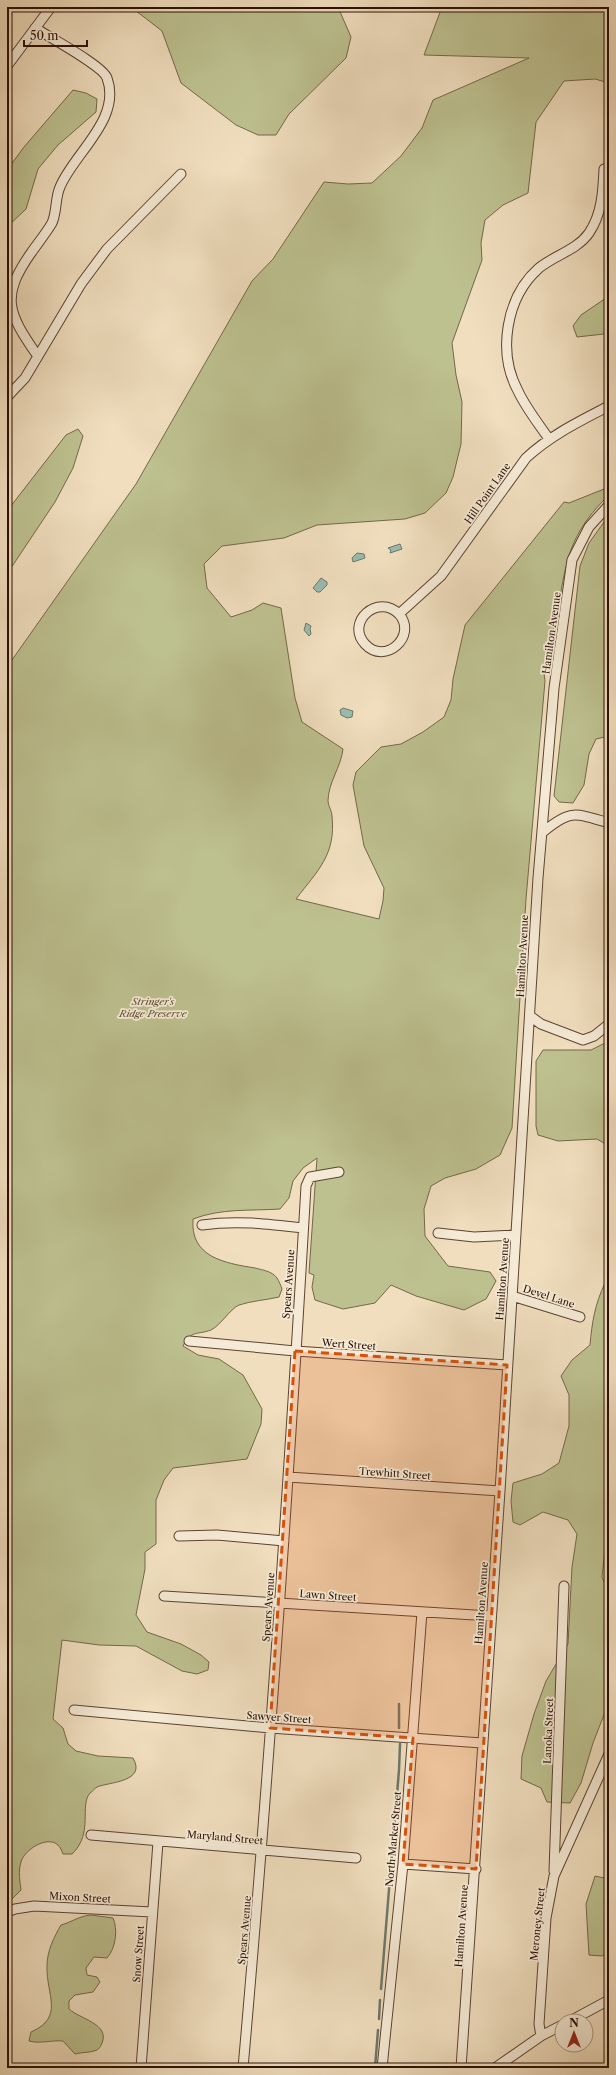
<svg xmlns="http://www.w3.org/2000/svg" width="616" height="2075" font-family="'Libre Caslon Text',serif">
<rect width="100%" height="100%" fill="#f0debe"/>
<filter id="stains"><feTurbulence type="fractalNoise" baseFrequency=".005" numOctaves="4"/><feColorMatrix values="0 0 0 0 .2 0 0 0 0 .09 0 0 0 0 .02 0 0 0 .5 -.17"/></filter>
<radialGradient id="worn" r=".72"><stop offset=".6" stop-color="#630" stop-opacity="0"/><stop offset="1" stop-color="#630" stop-opacity=".3"/></radialGradient>
<path fill="#bdc08f" stroke="#74684a" d="M131 7H338L351 37 346 58 289 114 276 135H258L236 125 181 83 162 31Z
M442 7H609V83L595 79 564 81 536 122 528 193 503 205 485 220 481 243 482 260 452 343 456 375 462 402 461 444 453 477 446 493 425 513 405 519 317 525 284 538 222 546 204 564 207 588 231 617 252 610 263 603 281 608 295 698 302 722 343 749C341 767 328 783 328 801 328 806 332 811 332 816 336 855 318 870 296 899L379 919 383 901 384 888 364 846 353 785 356 772 381 747 401 744 423 732 444 717 451 700 453 679 465 625 564 502 569 503 609 487V495C575 528 567 552 560 598 556 623 549 648 544 673L545 681 526 899 512 1128 500 1155 476 1169 445 1178 431 1186 424 1209 425 1236 448 1266 490 1272 496 1281 486 1299 464 1310 416 1296 391 1285 375 1303 343 1309 315 1300 312 1287 314 1275 309 1273 317 1158 303 1168 293 1181 289 1198 280 1209C250 1211 222 1208 193 1219 190 1257 224 1263 255 1268 262 1270 272 1271 277 1278 279 1281 281 1286 282 1289L279 1297C266 1300 251 1301 239 1305 230 1309 221 1325 211 1330 198 1335 190 1330 183 1346L198 1355 219 1359 243 1375 262 1409 261 1424 247 1459 173 1468 164 1480 156 1500V1544L145 1552V1569L136 1615 147 1632 181 1644 201 1655 209 1662 208 1670 197 1674 182 1671 136 1646 99 1645 62 1640 53 1719 63 1728 68 1744 76 1751 98 1756 133 1758C147 1782 109 1782 97 1787 95 1788 92 1792 90 1793 79 1806 94 1833 72 1854H63C62 1851 60 1847 58 1845 47 1835 24 1850 21 1862 18 1871 20 1882 21 1890L13 1898 7 1900V667L136 484 252 281 273 259 324 182 348 184 372 183 401 156 422 128 433 100 529 58 424 55Z
M73 90 86 93 97 99 96 112 58 145 38 169 26 209 7 227V170L24 147Z
M609 296V331L604 334 577 337 573 326 581 315Z
M78 429 83 436 73 468 55 502 7 574V511L66 435Z
M609 515V736L596 739 589 754 584 785 573 803 559 802 554 796 580 566 589 543Z
M609 1041V1146L597 1139 558 1141 538 1135 536 1126V1061L543 1050H591Z
M605 1283 609 1284V1537L606 1540 602 1577 609 1593V1702L593 1743 581 1783 570 1803 547 1802 541 1788 521 1779 522 1756 534 1714 546 1681 568 1644 572 1567 577 1534 568 1520 543 1512 520 1525 513 1522 511 1501 513 1483 542 1474 559 1463 569 1426V1395L561 1376 572 1360 590 1345C592 1322 595 1304 605 1283Z
M595 1876 609 1879V1952L602 1956 589 1955 586 1904Z
M91 1915 113 1918C118 1929 116 1948 107 1958L94 1957 86 1968 87 1975 97 1977 100 1982 93 1992 75 1995 69 2001V2009C80 2019 110 2024 102 2043 101 2046 99 2049 97 2050 91 2053 81 2052 75 2054L63 2041C51 2040 40 2044 29 2041L31 2032C65 2017 46 1995 47 1966 47 1951 54 1937 61 1925 72 1922 79 1916 91 1915Z"/>
<path fill="#9abcaf" stroke="#6e776b" d="M400 544 402 549 390 553 391 550 388 548Z
M357 553 364 554 365 558 353 562 352 558Z
M321 578 327 582V585L320 592H317L313 588Z
M306 623 311 626 310 629 311 634 309 636 304 630Z
M343 708 353 711 352 717 347 718 341 715 340 710Z"/>
<g fill="none" stroke-linecap="round" stroke-linejoin="round">
<path stroke="#6e776b" stroke-width="2.5" d="M399 1704V1728
M391 1867 399 1770 400 1744
M381 1989 390 1877
M379 2019 380 2000
M375 2068 378 2030"/>
<g stroke="#5c4332" stroke-width="11">
<path id="minor" d="M35 28C49 37 103 66 107 78 122 119 74 153 60 187 55 198 57 212 52 223 46 233 38 243 31 253 0 297 8 313 37 355
M7 66 51 7
M7 397 25 378 81 284 107 249 181 174
M549 439C538 423 526 408 518 391 497 352 506 297 539 268 555 255 577 250 589 233 602 214 603 191 604 169
M399 614C378 593 345 622 365 644 385 666 418 636 399 614L441 576 526 458C551 435 580 421 609 406
M543 832C571 809 575 813 609 823
M530 1016 541 1024 583 1040 594 1036 609 1024
M202 1225C236 1220 269 1224 303 1228
M438 1233 474 1237 516 1235
M512 1296 580 1317
M189 1341 295 1351 507 1365
M288 1477 500 1491
M179 1536 217 1535 284 1541
M164 1596 491 1616
M74 1710 270 1728 482 1743
M91 1835 356 1858
M403 1864 476 1869
M554 1871 564 1586
M7 1912 15 1909 34 1906 152 1912
M570 2021 609 2000
M541 2036 539 2024 546 1918 554 1876 609 1754
M141 2068 158 1842
M243 2068C269 1774 289 1480 306 1186L310 1177 339 1172
M382 2068 403 1864 422 1612
M461 2068 500 1491 538 878 554 688 572 560 589 527 609 505
M495 2068 541 2036 562 2025"/>
</g>
<use href="#minor" stroke="#f5ead5" stroke-width="9"/>
</g>
<path fill="#d5520b" fill-opacity="0.2" stroke="#d5520b" stroke-width="3" stroke-dasharray="8 5" stroke-linejoin="round" d="M295 1351 507 1365 476 1869 403 1864 413 1738 270 1728Z"/>
<g text-anchor="middle" stroke-width="3.5" stroke-linejoin="round" paint-order="stroke">
<g font-size="10" fill="#2b0f04" stroke="#f5ead5">
<text transform="translate(487 493) rotate(-55)" y="4">Hill Point Lane</text>
<text transform="translate(551 633) rotate(-82)" y="4">Hamilton Avenue</text>
<text transform="translate(522 956) rotate(-87)" y="4">Hamilton Avenue</text>
<text transform="translate(502 1279) rotate(-86)" y="4">Hamilton Avenue</text>
<text transform="translate(288 1284) rotate(-86)" y="4">Spears Avenue</text>
<text transform="translate(549 1296) rotate(18)" y="4">Devel Lane</text>
<text transform="translate(349 1344) rotate(4)" y="4">Wert Street</text>
<text transform="translate(395 1473) rotate(4)" y="4">Trewhitt Street</text>
<text transform="translate(328 1595) rotate(4)" y="4">Lawn Street</text>
<text transform="translate(481 1603) rotate(-86)" y="4">Hamilton Avenue</text>
<text transform="translate(268 1607) rotate(-86)" y="4">Spears Avenue</text>
<text transform="translate(279 1717) rotate(4)" y="4">Sawyer Street</text>
<text transform="translate(548 1731) rotate(-88)" y="4">Lanoka Street</text>
<text transform="translate(225 1837) rotate(5)" y="4">Maryland Street</text>
<text transform="translate(393 1839) rotate(-85)" y="4">North Market Street</text>
<text transform="translate(80 1897) rotate(3)" y="4">Mixon Street</text>
<text transform="translate(537 1924) rotate(-84)" y="4">Meroney Street</text>
<text transform="translate(461 1926) rotate(-86)" y="4">Hamilton Avenue</text>
<text transform="translate(244 1930) rotate(-85)" y="4">Spears Avenue</text>
<text transform="translate(138 1954) rotate(-86)" y="4">Snow Street</text>
</g>
<g font-size="10" font-style="italic" fill="#5e4d35" stroke="#f5ead5">
<text x="153" y="1005">Stringer's<tspan x="153" dy="12">Ridge Preserve</tspan></text>
</g>
</g>
<rect width="616" height="2075" fill="none" stroke="#f0debe" stroke-width="24"/>
<rect x="8" y="8" width="600" height="2059" fill="none" stroke="#2b0f04" stroke-width="2"/>
<rect x="12" y="12" width="592" height="2051" fill="none" stroke="#2b0f04"/>
<g transform="translate(574 2033)"><circle r="19" fill="#f5ead5" stroke="#a49281"/>
<path d="M0-3L7 15L0 10L-7 15Z" fill="#8f2418"/>
<text y="-6" font-size="11" font-weight="bold" text-anchor="middle" fill="#2b0f04">N</text>
</g>
<path d="M24 40v6h63v-6" fill="none" stroke="#2b0f04" stroke-width="2"/>
<text x="30" y="40" font-size="12" fill="#2b0f04" stroke="#f5ead5" stroke-width="3" paint-order="stroke">50 m</text>
<rect width="100%" height="100%" filter="url(#stains)"/>
<rect width="100%" height="100%" fill="url(#worn)"/>
</svg>
